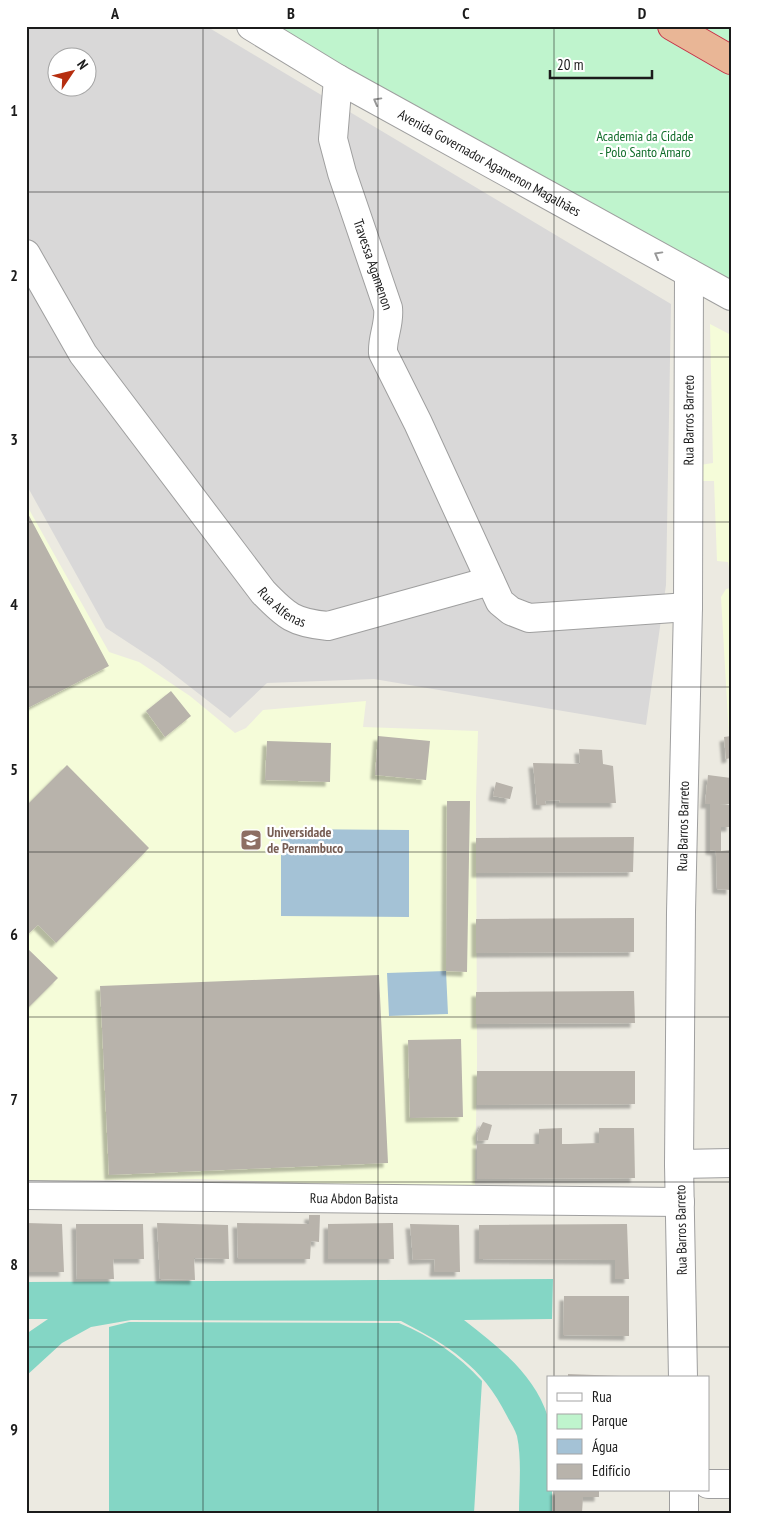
<svg xmlns="http://www.w3.org/2000/svg" width="757" height="1539" font-family="'PT Sans Narrow',sans-serif">
<defs>
<filter id="shadow"><feDropShadow dx="-4.5" dy="4.5" stdDeviation="1" flood-color="#0004"/></filter>
</defs>
<rect width="100%" height="100%" fill="#eceae1"/>
<path fill="#d9d8d8" fill-rule="evenodd" d="M26 26H206L671 304 666 585 646 725 374 679 267 683 230 718 158 662 106 628 26 484ZM58 58H88V88H58Z"/>
<path fill="#f5fcd9" d="M710 324 731 335V581L728 562 717 561 714 481H701L700 465 713 463Z
M26 504 109 652 139 662 190 696 235 733 246 728 263 710 366 701 363 727 478 731 476 797 477 1063 475 1189 198 1179 26 1181Z
M731 588V737H729L721 597 726 589Z"/>
<path fill="#bff4cd" d="M251 26H731V296Z"/>
<path fill="#84d6c5" d="M553 1279 552 1319 464 1320C498 1347 534 1373 548 1417 552 1430 548 1474 548 1490H552V1513H519C519 1488 522 1460 517 1436 515 1429 510 1422 507 1416 482 1366 449 1346 401 1321L131 1320 91 1327 62 1343 26 1376V1334L48 1319H26V1282Z
M129 1322 399 1323C431 1336 458 1355 482 1381L474 1513H109V1327Z"/>
<path fill="#a4c2d6" d="M281 829 409 830V917L281 916Z
M446 971 448 1014 389 1016 387 973Z"/>
<path fill="#b8b3ab" filter="url(#shadow)" d="M26 510 109 666 26 709Z
M171 691 191 716 165 737 146 711Z
M378 736 430 741 426 780 375 775Z
M731 736V758L726 759 724 737Z
M267 741 331 743 330 782 265 780Z
M579 749 602 750 603 764 613 766 616 803H559L560 800 545 801 546 805H537L533 763 580 764Z
M67 765 149 848 56 943 38 925 26 936V806Z
M708 775 731 778V804H719L731 805V827H721V851L731 850V890L717 889 716 851 710 850V804H705Z
M496 782 513 787 510 799 493 796Z
M447 801H470L467 972 446 971Z
M634 837 633 872 476 873V838Z
M634 918V952L476 953V919Z
M26 947 58 978 26 1010Z
M379 975 388 1163 109 1175 100 986Z
M634 991 635 1023 476 1024V992Z
M461 1039 463 1117 410 1118 408 1040Z
M477 1071H635V1104L477 1105Z
M483 1122 492 1125 488 1140 478 1141 477 1133Z
M562 1128V1144H569L599 1143V1128H634L635 1178 477 1179V1144H539V1129Z
M309 1215H320L319 1242 311 1241 310 1259H238L237 1223 309 1224Z
M26 1223 62 1224 64 1272H26Z
M157 1223 228 1225 229 1259 194 1258 195 1280 160 1279Z
M393 1223 394 1259H328V1224Z
M76 1224H143L144 1259H113L114 1279H77Z
M410 1224 459 1225 460 1272H434L435 1259 413 1260Z
M627 1224 629 1279H615V1260L479 1259V1225Z
M564 1296H629V1336L563 1335Z
M568 1374 621 1376V1378H568Z
M555 1490H599V1497H583L582 1513H555Z"/>
<g fill="none" stroke-linecap="round" stroke-linejoin="round">
<g stroke="#9f9f9f" stroke-width="30">
<g id="minor">
<path id="s1" d="M251 26 338 79 731 296"/>
<path id="s2" d="M338 79 333 139 342 173 388 308C390 324 382 337 383 353L418 423 500 602 511 611 529 618 688 607"/>
<path id="s3" d="M26 254 83 354 263 592C286 616 294 623 328 626L490 581"/>
<path d="M679 1164 731 1163"/>
<path id="s4" d="M26 1195 680 1202"/>
<path id="s5" d="M683 1378 679 1164 681 912 688 607 689 273"/>
<path d="M708 1484H731"/>
<path d="M684 1513V1490"/>
</g>
</g>
<g stroke="#c73148" stroke-width="30">
<path id="trunk" d="M672 26 731 60"/>
</g>
<use href="#minor" stroke="#fff" stroke-width="28"/>
<use href="#trunk" stroke="#e9b696" stroke-width="28"/>
</g>
<defs><path id="oneway-chevron" d="M-2-3.5L2.5 0L-2 3.5" fill="none" stroke-width="1.6" stroke-linecap="round" stroke-linejoin="round" transform="scale(1.25)"/></defs>
<g stroke="#989898">
<use href="#oneway-chevron" transform="translate(377 101) rotate(-151)"/>
<use href="#oneway-chevron" transform="translate(658 255) rotate(-151)"/>
</g>
<path fill="none" stroke="#1b1b1b" stroke-width="1" stroke-opacity="0.55" d="M203 26V1513M378 26V1513M554 26V1378M26 192H731M26 357H731M26 522H731M26 687H731M26 852H731M26 1017H731M26 1182H731M26 1347H731M554 1490V1513"/>
<defs>
<g id="university-square" transform="scale(1.125)"><rect x="-9" y="-9" width="18" height="18" rx="4" fill="#8d6e63" stroke="#fff"/><path d="M0-5L7-2L0 1L-7-2ZM-4 1L0 2.5L4 1V4Q0 6-4 4Z" fill="#fff"/></g>
</defs>
<g fill-rule="evenodd">
<use href="#university-square" x="251" y="840"/>
</g>
<g text-anchor="middle" stroke-width="4.5" stroke-linejoin="round" paint-order="stroke">
<g font-size="14" fill="#136e2c" stroke="#fff">
<text x="645" y="141">Academia da Cidade<tspan x="645" dy="16">- Polo Santo Amaro</tspan></text>
</g>
<g font-size="14" fill="#1b1b1b" stroke="#fff">
<text dy="5" stroke="none"><textPath href="#s1" startOffset="275">Avenida Governador Agamenon Magalhães</textPath></text>
<text dy="5" stroke="none"><textPath href="#s2" startOffset="192">Travessa Agamenon</textPath></text>
<text dy="5" stroke="none"><textPath href="#s5" startOffset="958">Rua Barros Barreto</textPath></text>
<text dy="5" stroke="none"><textPath href="#s3" startOffset="438">Rua Alfenas</textPath></text>
<text dy="5" stroke="none"><textPath href="#s5" startOffset="552">Rua Barros Barreto</textPath></text>
<text dy="5" stroke="none"><textPath href="#s4" startOffset="328">Rua Abdon Batista</textPath></text>
<text transform="translate(681 1230) rotate(-91)" y="5">Rua Barros Barreto</text>
</g>
<g font-size="14" font-weight="bold" fill="#785e54" stroke="#fff" text-anchor="start">
<text x="267" y="837">Universidade<tspan x="267" dy="16">de Pernambuco</tspan></text>
</g>
</g>
<rect width="757" height="1539" fill="none" stroke="#ffffff" stroke-width="55"/>
<rect x="547" y="1376" width="162" height="115" fill="#ffffff" stroke="#a4a4a4"/>
<rect x="557" y="1393" width="25" height="8" fill="#ffffff" stroke="#a4a4a4"/>
<text x="592" y="1402" font-size="15" fill="#1b1b1b">Rua</text>
<rect x="557" y="1414" width="25" height="15" fill="#bff4cd" stroke="#a4a4a4"/>
<text x="592" y="1426" font-size="15" fill="#1b1b1b">Parque</text>
<rect x="557" y="1439" width="25" height="15" fill="#a4c2d6" stroke="#a4a4a4"/>
<text x="592" y="1452" font-size="15" fill="#1b1b1b">Água</text>
<rect x="557" y="1464" width="25" height="15" fill="#b8b3ab" stroke="#a4a4a4"/>
<text x="592" y="1476" font-size="15" fill="#1b1b1b">Edifício</text>
<g transform="translate(72 72) rotate(55)"><circle r="24" fill="#ffffff" stroke="#a4a4a4"/>
<path d="M0-4L9 19L0 12L-9 19Z" fill="#b62e0f"/>
<text y="-8" font-size="14" font-weight="bold" text-anchor="middle" fill="#1b1b1b">N</text>
</g>
<path d="M550 70v8h102v-8" fill="none" stroke="#1b1b1b" stroke-width="2.5"/>
<text x="557" y="70" font-size="15" fill="#1b1b1b" stroke="#ffffff" stroke-width="4" paint-order="stroke">20 m</text>
<rect x="28" y="28" width="702" height="1484" fill="none" stroke="#1b1b1b" stroke-width="2"/>
<g font-size="16" text-anchor="middle" font-weight="bold" fill="#1b1b1b">
<text x="115" y="19">A</text>
<text x="291" y="19">B</text>
<text x="466" y="19">C</text>
<text x="642" y="19">D</text>
<text x="14" y="116">1</text>
<text x="14" y="281">2</text>
<text x="14" y="445">3</text>
<text x="14" y="610">4</text>
<text x="14" y="775">5</text>
<text x="14" y="940">6</text>
<text x="14" y="1105">7</text>
<text x="14" y="1270">8</text>
<text x="14" y="1435">9</text>
</g>
</svg>
